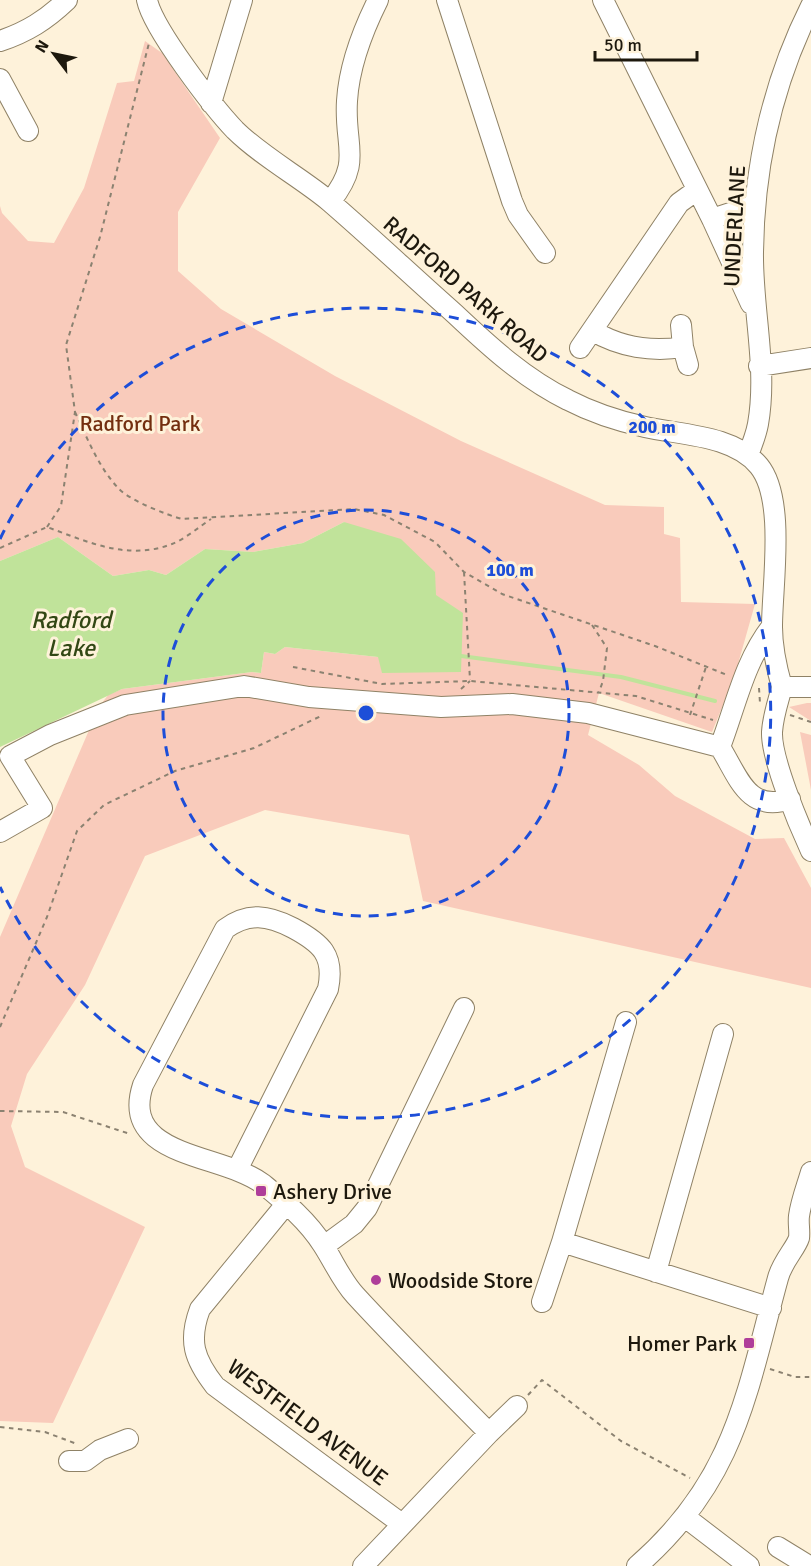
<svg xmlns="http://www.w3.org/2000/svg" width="811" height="1566" font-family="Signika,sans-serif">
<rect width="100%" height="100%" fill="#fef2da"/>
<path fill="#f9cbbb" d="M145 41 162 53 220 138 178 212V271L221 309 335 376 461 441 605 505 664 507V534L680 538 681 602 755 604 734 678 712 732 599 693 588 735 639 765 675 796 755 839 784 838 811 888V988L423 901 409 835 265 810 145 856 85 985 27 1074 11 1126 25 1167 145 1227 53 1423 0 1421V937L99 707 108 695 122 689 252 672 261 673 264 652 275 654 285 647 378 657 436 595 344 522 303 543 253 552 205 549 166 575 149 570 113 576 58 537 0 561V206L2 213 28 241 54 243 84 188 117 83 134 81Z
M807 703H811V721L789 707Z
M800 732 811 735V790Z"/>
<path fill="#c0e39a" d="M344 522 401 539 435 572 436 595 463 613 461 672 382 673 378 657 285 647 275 654 264 652 261 673 252 672 122 689 0 747V561L58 537 113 576 149 570 166 575 205 549 253 552 303 543Z"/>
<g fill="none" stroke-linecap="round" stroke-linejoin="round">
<path stroke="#c0e39a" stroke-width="4" d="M461 656 621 677 715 701"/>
<g stroke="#8f8266" stroke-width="22">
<path id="minor" d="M147 0C153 29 214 108 235 130 261 156 300 177 329 201 372 238 413 277 455 314 490 347 525 379 568 400 593 413 618 421 645 427 681 435 734 435 759 466 786 499 772 585 772 627 772 648 776 666 782 687
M447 0 512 201 518 215 545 253
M603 0 712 219 751 304
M0 41C27 32 46 20 67 0
M0 79 28 131
M211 103 242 0
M330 202C363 161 344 147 347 101 349 67 363 30 378 0
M712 219 755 205
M681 325 683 347
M593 331C620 347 652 352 683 347L688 365
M580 348 679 203 697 190
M759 366 811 358
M748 455C752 445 756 435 758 424 768 368 752 308 753 252 754 166 773 82 811 6
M772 626C744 662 736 705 720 747 739 778 748 813 790 799
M782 687C778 702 773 716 772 732 771 759 799 825 811 851
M782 687H811
M0 832 42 808 10 756 50 735 125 705 244 686 309 697 441 707 512 704 588 713 720 747
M626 1022 562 1242 771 1308
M237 1170 328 989C335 955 321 943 293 928 268 915 248 912 225 929L143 1085C119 1158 222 1153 263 1184 286 1203 307 1220 323 1245 334 1262 342 1281 355 1295 398 1342 444 1387 489 1433
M287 1203 200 1309C188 1341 194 1359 215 1386L402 1524
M324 1246 354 1224 367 1208 464 1008
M656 1272 723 1034
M542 1302 562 1242
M69 1461H85L100 1450 128 1439
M685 1517 749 1566
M778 1547 809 1566
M363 1566 489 1433 517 1406
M637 1566C735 1481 746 1395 778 1278 782 1262 796 1248 799 1238 800 1231 798 1223 799 1216 801 1201 807 1186 811 1172"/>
</g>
<path stroke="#8b8271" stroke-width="2" stroke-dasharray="4.5 4.5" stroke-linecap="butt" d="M75 412C87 438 99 468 119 489 131 501 167 515 182 519L354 509 384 515 435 542 464 572 502 594 655 646 727 675
M47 527 61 506 75 412 66 345 100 237 149 43
M0 548 47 527C88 542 128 561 172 544 185 539 199 527 211 519
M464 572 470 680
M592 625 607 648 603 681 599 692
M293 667 382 684 470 681 636 696 713 720
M759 688 760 703
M461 689 470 681
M690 715 706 667
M790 715 811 722
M0 1027 47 917 77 831 104 805 175 771 254 748 321 716
M0 1111 63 1112 130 1134
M770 1369 795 1377H811
M528 1395 542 1380 621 1441 690 1478
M0 1427 45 1432 77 1444"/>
<use href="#minor" stroke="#fff" stroke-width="20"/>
</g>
<g fill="none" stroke="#1d4ed8" stroke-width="3" stroke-dasharray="10 8">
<circle cx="366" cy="713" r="203"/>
<path d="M0 539A405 405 0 1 1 0 887"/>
</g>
<g fill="#af3e9a" stroke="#fef2da" stroke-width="2">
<rect x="255" y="1185" width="12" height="12" rx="3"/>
<circle cx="376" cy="1280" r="6"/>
<rect x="743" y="1337" width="12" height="12" rx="3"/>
</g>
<g text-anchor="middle" stroke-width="6" stroke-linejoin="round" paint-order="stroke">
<g font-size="22" fill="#1d180d" stroke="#fef2da">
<text transform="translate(734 226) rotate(-87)" y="8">UNDERLANE</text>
<text transform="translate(466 289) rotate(41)" y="8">RADFORD PARK ROAD</text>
<text transform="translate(308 1422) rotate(37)" y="8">WESTFIELD AVENUE</text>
</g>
<g font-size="22" fill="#732e0f" stroke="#fef2da">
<text x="140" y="431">Radford Park</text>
</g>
<g font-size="22" fill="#1d180d" stroke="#fef2da" text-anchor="start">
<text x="273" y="1199">Ashery Drive</text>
<text x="388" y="1288">Woodside Store</text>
<text x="737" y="1351" text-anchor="end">Homer Park</text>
</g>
<g font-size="24" font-style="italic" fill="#324714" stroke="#fef2da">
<text x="71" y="628">Radford<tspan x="71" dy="28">Lake</tspan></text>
</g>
</g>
<circle cx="366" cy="713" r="9" fill="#1d4ed8" stroke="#fef2da" stroke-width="3"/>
<g font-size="18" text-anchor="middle" font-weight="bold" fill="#1d4ed8" stroke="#fef2da" stroke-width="6" stroke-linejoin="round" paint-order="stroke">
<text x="652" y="433">200 m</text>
<text x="510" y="576">100 m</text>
</g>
<g transform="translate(54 54) rotate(302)" stroke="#fef2da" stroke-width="4.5" paint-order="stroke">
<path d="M0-4.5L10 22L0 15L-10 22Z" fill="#1d180d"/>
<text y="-9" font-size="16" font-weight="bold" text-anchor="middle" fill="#1d180d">N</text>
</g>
<path d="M595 51v9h102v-9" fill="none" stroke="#1d180d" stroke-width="3"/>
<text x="604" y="51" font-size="18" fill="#1d180d" stroke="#fef2da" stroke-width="4.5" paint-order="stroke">50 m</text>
</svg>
